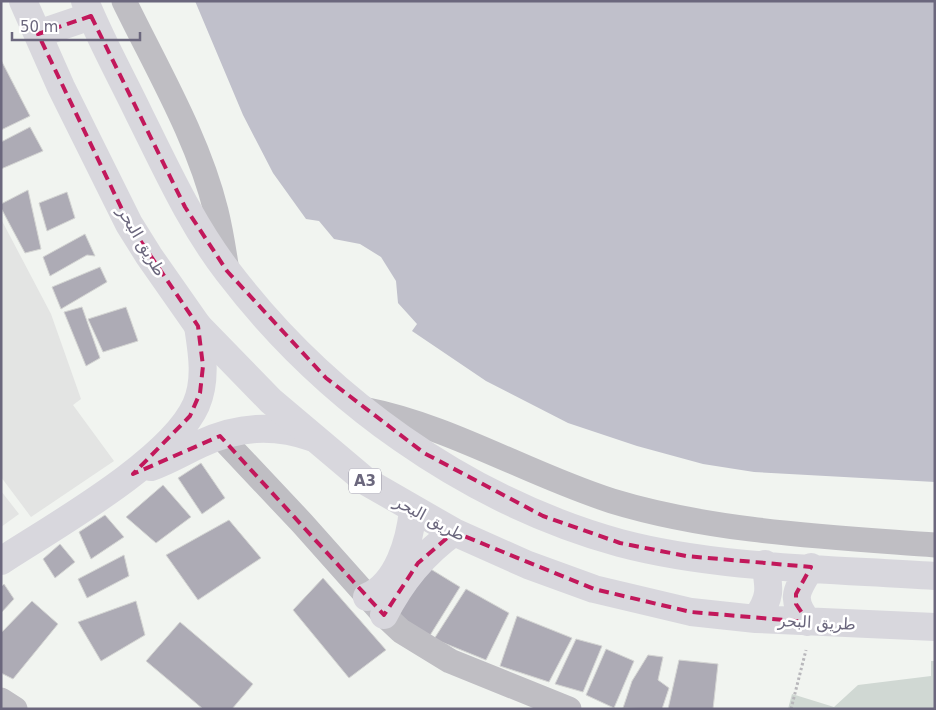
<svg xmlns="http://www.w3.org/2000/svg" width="936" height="710" font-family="'DejaVu Sans','Noto Sans Arabic',sans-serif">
<rect width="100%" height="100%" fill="#f1f4f0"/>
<path fill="#e3e4e3" d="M1 219 51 314 81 399 73 405 114 461 31 517 1 477Z
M1 491 19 514 1 527Z"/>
<path fill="#d0d8d3" d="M931 661H935V709H788L792 694 834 707 858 685 931 676Z"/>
<path fill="#c0c0cb" d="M195 1H935V482L754 472 703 464 637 446 568 423 486 381 412 331 417 324 398 303 396 281 381 257 360 244 334 239 319 221 306 219 273 173 243 115Z"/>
<path fill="#adabb5" stroke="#d4d5d3" d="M1 60 30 116 1 130Z
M30 127 43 151 1 169V142Z
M28 190 41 249 25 253 1 208V204Z
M67 192 75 218 47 231 39 203Z
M85 234 95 256 87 255 50 276 43 257Z
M100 267 107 282 61 309 52 287Z
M82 307 100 358 86 366 64 312Z
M126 307 138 341 103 352 88 319Z
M201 463 225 498 202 514 178 478Z
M163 485 191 517 156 543 126 517Z
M105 515 124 537 91 559 79 532Z
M229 520 261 558 198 600 166 555Z
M60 544 75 562 55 578 43 559Z
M124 555 129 576 87 598 78 579Z
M429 568 460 587 429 637 395 616Z
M323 578 386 650 349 678 293 610Z
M4 584 14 599 1 613V587Z
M466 589 509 613 486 660 434 639Z
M32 601 58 624 13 679 1 673V633Z
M136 601 145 635 101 661 78 622Z
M517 616 572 638 549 682 500 666Z
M180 622 253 684 232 709H203L146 661Z
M576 639 602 646 583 692 555 684Z
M606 649 634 661 614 708 586 695Z
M648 655 663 657 658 680 669 688 662 709 623 708 632 681Z
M679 660 718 664 713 709H668Z"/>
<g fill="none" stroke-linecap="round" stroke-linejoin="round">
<path stroke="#b8b7bb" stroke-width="3" stroke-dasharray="2.5 2.5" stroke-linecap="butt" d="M791 709 806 650"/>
<path stroke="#bfbec3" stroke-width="25" d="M124 1C157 69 198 138 216 211 221 231 224 251 227 271
M363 409C451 426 527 474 612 501 713 532 830 537 935 545
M220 436 302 523 384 615 401 631 450 661 569 709
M1 700 15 709"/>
<path stroke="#d8d7dd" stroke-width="28" d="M151 467C168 461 183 452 200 444 238 426 274 424 314 438
M1 561C53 527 171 461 196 405 207 380 202 352 198 326"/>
<path stroke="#d8d7dd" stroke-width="28" d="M23 1 61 87 129 224 149 256 198 326 271 401 367 482 454 532 528 565 594 589 691 612 756 619 935 627
M85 1C101 41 122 78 140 116 167 170 191 224 228 272 324 398 465 500 620 543 718 569 833 569 935 576
M38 34 91 16
M367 597C398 584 410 540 413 510
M384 615C401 581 423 554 454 532
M756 619C771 598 770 589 765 564
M808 622C789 598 797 590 811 567"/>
</g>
<path fill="none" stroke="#c2185b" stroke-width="4" stroke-dasharray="10 6" stroke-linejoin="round" d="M91 16 185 207 227 271 326 378 424 453 543 516 620 543 686 556 811 567 796 594V604L808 622 691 612 594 589 454 532 418 563 384 615 220 436 133 474 190 416 200 393 203 366 198 326 129 224 38 34Z"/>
<g text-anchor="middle" stroke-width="5" stroke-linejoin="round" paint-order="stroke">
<rect fill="#fff" stroke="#9795a4" stroke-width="1" x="349" y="468.5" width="32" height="25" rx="4"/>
<g font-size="15" font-weight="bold" fill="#6b677d">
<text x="365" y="486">A3</text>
</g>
<g font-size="16" fill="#6b677d" stroke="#fff">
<text transform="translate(142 241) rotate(59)" y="6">طريق البحر</text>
<text transform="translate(430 518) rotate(28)" y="6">طريق البحر</text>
<text transform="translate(817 622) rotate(3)" y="6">طريق البحر</text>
</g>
</g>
<rect width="936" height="710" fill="none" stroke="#6b677d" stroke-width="5"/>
<path d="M12 32v8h128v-8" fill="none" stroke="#6b677d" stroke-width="2.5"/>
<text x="20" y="32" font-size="15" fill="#6b677d" stroke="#ffffff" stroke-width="4" paint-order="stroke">50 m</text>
</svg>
